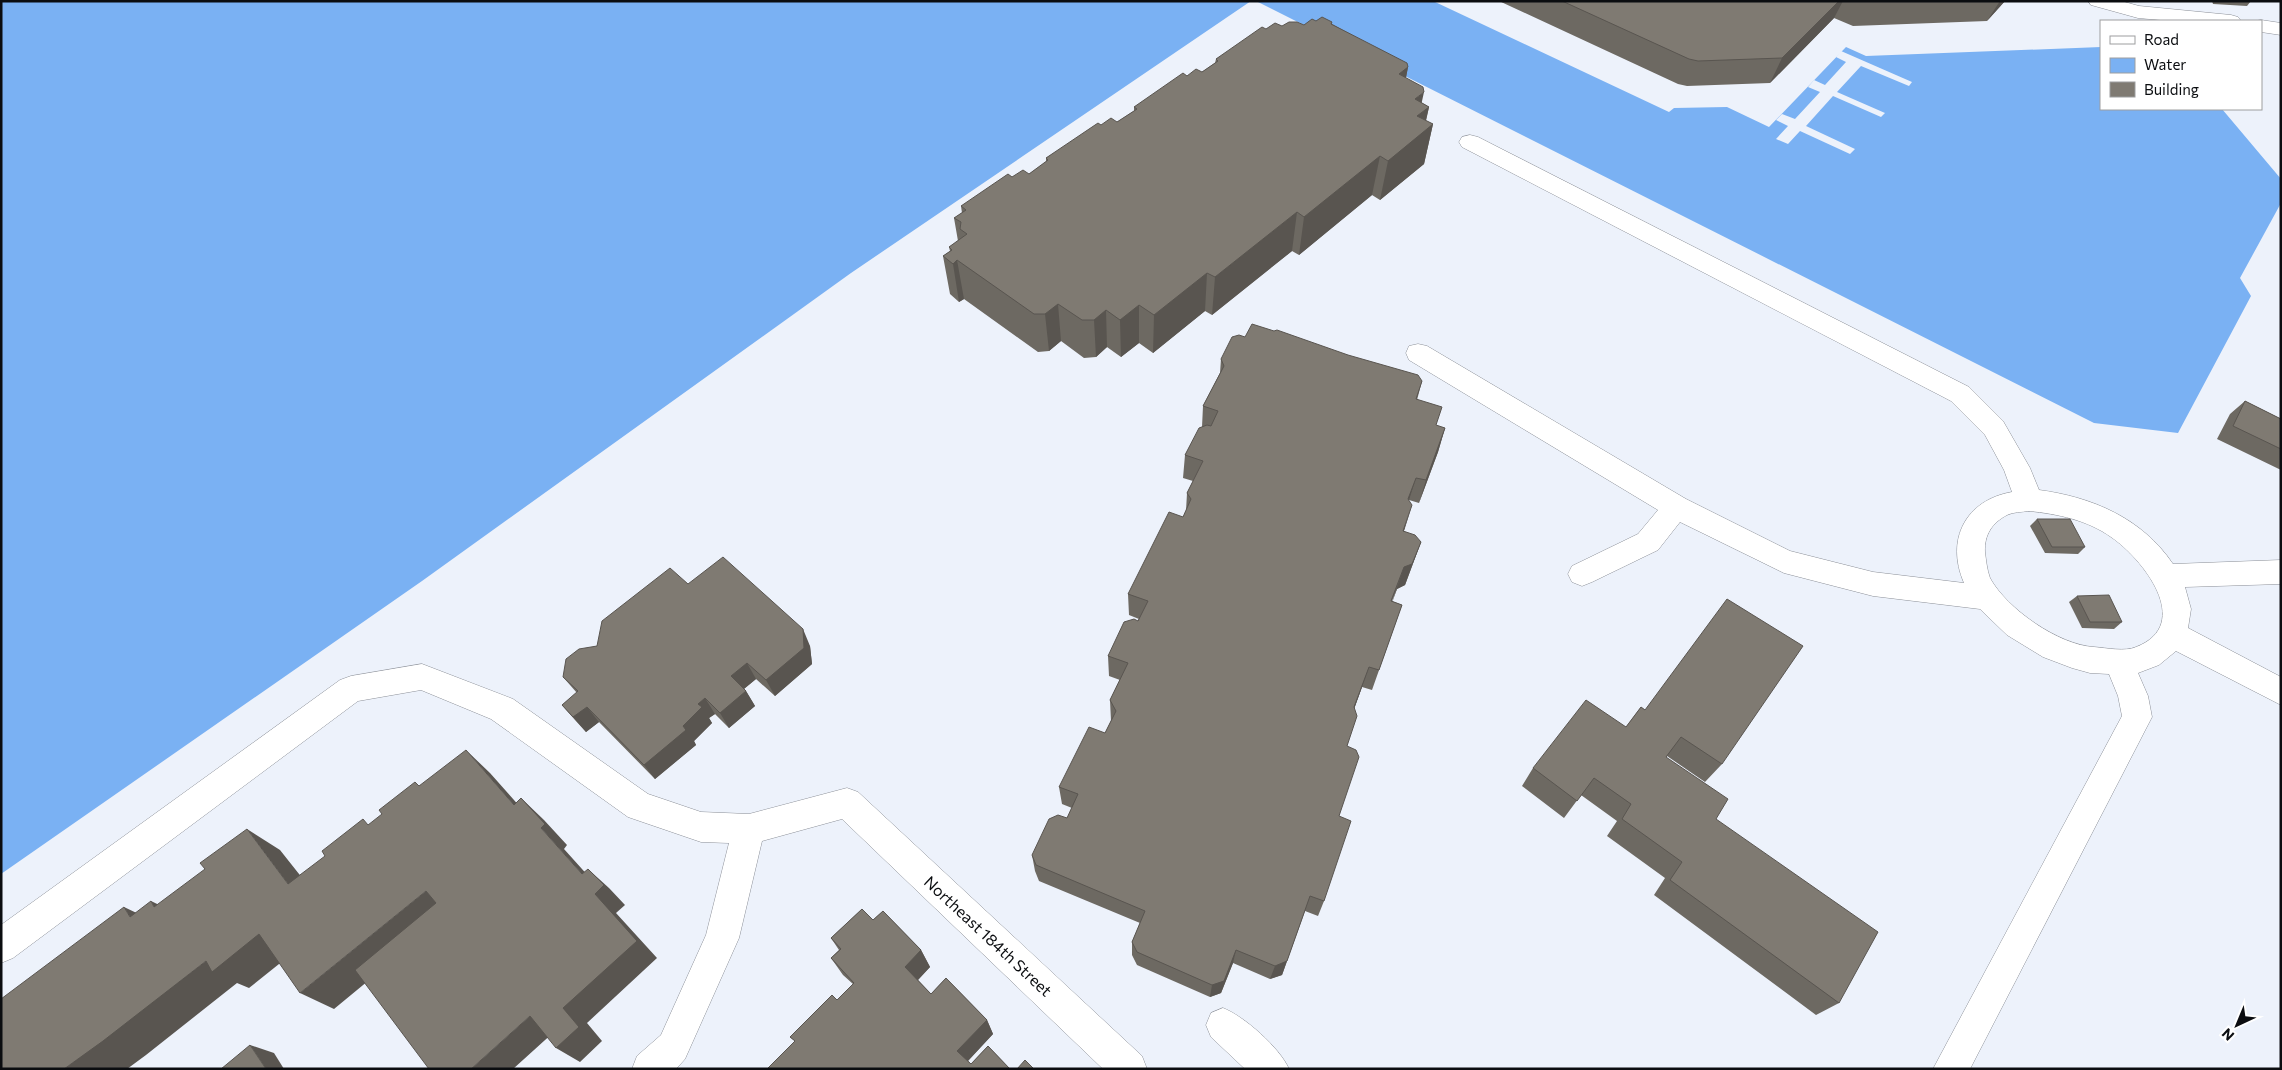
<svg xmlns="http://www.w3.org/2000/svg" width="2282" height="1070" font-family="Commissioner,sans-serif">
<rect width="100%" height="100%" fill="#edf2fb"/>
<path fill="#7ab1f3" d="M1 1H1251L851 273 422 581 1 874Z
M1256 1H1433L1669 112 1674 108 1727 107 1769 127 1846 47 1866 56 2101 47V109H2222L2281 179V203L2240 278 2251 296 2178 433 2094 423Z"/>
<path fill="#edf2fb" d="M1841 51 1912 82 1909 86 1861 66 1837 92 1885 113 1881 117 1833 96 1806 126 1855 149 1850 154 1800 131 1788 144 1776 139 1788 126 1776 120 1782 114 1795 119 1820 92 1808 87 1814 80 1825 85 1846 62 1836 57Z"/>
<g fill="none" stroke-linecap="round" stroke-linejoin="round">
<g stroke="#8c9098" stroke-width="1">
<path id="minor" d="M2088 1H2121L2139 6 2231 15 2238 17 2241 21H2172L2138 18 2091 5Z
M2261 20 2281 23V35L2261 32V21H2256Z
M1470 135 1478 137 1969 387 2003 421 2030 468 2039 490C2092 497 2142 518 2173 564L2281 560V584L2185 587 2191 609 2188 628 2281 677V705L2176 651 2159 665 2138 673 2148 696 2152 717 1970 1069H1933L2122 716 2118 696 2109 674 2090 673 2072 668 2043 657 2007 635 1980 609 1873 596 1784 573 1680 522 1658 550 1592 582 1582 586 1572 582 1568 574 1572 566 1638 534 1658 510 1409 360 1406 353 1409 346 1418 344 1427 346 1686 499 1790 551 1873 572 1964 583C1945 539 1966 500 2012 492L2004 470 1985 435 1951 401 1462 147 1459 142 1462 137ZM2029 511C2058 514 2087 520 2111 537 2142 558 2195 624 2136 647 2125 652 2107 648 2094 647 2059 645 2007 609 1990 578 1987 570 1986 560 1985 552 1984 535 1992 523 2007 515 2013 512 2022 512 2029 511Z
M422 664 513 699 648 794 701 812 749 814 847 788 858 792 1142 1056 1147 1069H1103L842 819 762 841 739 938 685 1059 676 1069H632L637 1056 661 1035 706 935 729 843 701 842 628 817 491 719 421 690 358 701 13 958 1 963V925L340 680 351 676Z
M1223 1008C1244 1016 1280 1048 1289 1069H1245L1211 1037 1206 1025 1211 1013Z"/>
</g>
<use href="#minor" fill="#fff" fill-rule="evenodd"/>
</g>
<path fill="#6d6962" d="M1499 1H2005L1987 21 1853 26 1834 18 1770 83 1687 86 1678 84Z
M2212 1H2251L2247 6 2213 4Z
M1316 21 1332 22V24L1408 67 1406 78 1422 103 1429 107 1426 121 1433 124 1424 164 1380 200 1372 195 1299 255 1292 251 1212 315 1205 311 1153 353 1139 343 1121 357 1107 347 1096 357 1084 358 1061 341 1049 351 1038 352 964 299 959 302 950 294 943 256 950 251 949 247 958 241 954 218 962 213 961 206 1012 177 1029 174 1046 162V158L1101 125 1117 122 1134 111V107L1187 76 1202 72 1215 63 1216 59 1266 29 1282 26 1304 25Z
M1221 359 1422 381 1417 400 1436 426 1445 428 1438 452 1419 503 1409 500 1404 531 1421 542 1405 585 1397 589 1392 601 1402 605 1372 690 1362 687 1354 709 1347 746 1339 816 1324 901 1318 916 1305 911 1282 975 1270 979 1233 963 1221 993 1210 997 1137 965 1132 955V942L1140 923 1039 881 1035 871 1032 855 1067 818 1072 808 1062 804 1059 787 1105 733 1111 721 1110 700 1120 680 1109 676 1108 656 1139 619 1129 615 1128 594 1183 517 1186 511 1187 493 1193 481 1183 478 1185 455 1202 427 1203 406 1220 373Z
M2245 401 2281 419V470L2217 439 2230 414Z
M2037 519 2085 547 2078 554 2045 553 2030 526Z
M688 584 810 646 812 664 775 696 756 679 744 689 746 691 755 706 729 728 715 714 709 718 712 723 694 741 696 745 655 779 599 722 586 732 575 720 562 705 577 693 563 677 597 646Z
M2077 596 2122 622 2114 629 2082 628 2069 602Z
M1641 707 1722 764 1705 782 1667 756 1666 757 1716 819 1839 1003 1816 1015 1654 895 1665 878 1607 836 1617 821 1581 795 1564 818 1522 786 1533 768 1626 727Z
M862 909 873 920 883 911 921 950 930 967 918 980 931 994 946 978 987 1020 993 1034 968 1061 971 1064 988 1046 1010 1069H767L795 1041 790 1037 832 995 837 1000 853 984 843 975 831 958 839 950 831 938Z"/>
<path fill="#595550" d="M1839 1H1843L1834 18 1770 83 1782 58Z
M2000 1H2005L1987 21Z
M1408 67 1400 107 1399 74Z
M1424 92 1419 115 1429 107 1423 132 1433 124 1424 164 1380 200 1388 161 1415 99Z
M1380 156 1372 195 1299 255 1304 217Z
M1297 212 1292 251 1212 315 1215 277Z
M957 260 964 299 959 302 953 264Z
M1207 273 1205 311 1153 353 1154 315Z
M1058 304 1061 341 1049 351 1045 314Z
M1139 305V343L1121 357 1120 320Z
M1106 310 1107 347 1096 357 1094 320Z
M1445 428 1438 452 1419 503 1426 480Z
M1416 478 1409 500 1408 499Z
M1412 505 1405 528 1396 553 1403 531Z
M1421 542 1405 585 1397 589 1385 622 1404 567Z
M803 629 810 646 812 664 775 696 766 680Z
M747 663 756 679 740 692 731 676Z
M1369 667 1362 687 1348 726 1354 707Z
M746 691 755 706 729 728 720 713Z
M705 698 715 714 709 718 712 723 694 741 696 745 655 779 644 765 683 726 698 704Z
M587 707 599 722 586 732 573 717Z
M466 750 490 773 537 826 514 805Z
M521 798 544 820 567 845 564 849 600 889 588 869 609 888 625 905 616 913 657 958 587 1023 602 1041 580 1062 556 1048 563 1008 595 894 582 874 541 828Z
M247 829 280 850 322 903 288 884Z
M426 891 454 910 334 1009 300 993Z
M151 901 190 920 154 907Z
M124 907 164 926 130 917Z
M259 934 294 952 249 988 237 983 146 1055 127 1069H64L206 961Z
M921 950 930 967 915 983 905 967Z
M1236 950 1233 963 1221 993 1210 997 1212 985Z
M1287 961 1282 975 1270 979 1275 966Z
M530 1016 555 1031 513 1069H471Z
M987 1020 993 1034 965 1064 957 1051Z
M250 1045 274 1053 284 1069H266Z"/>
<path fill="#7f7a72" stroke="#595550" d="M1562 1H1839L1782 58 1698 61 1689 59Z
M1322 17 1332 22 1331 24 1407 63 1408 67 1399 74 1423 87 1424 92 1415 99 1429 107 1417 116 1433 124 1388 161 1380 156 1304 217 1297 212 1215 277 1207 273 1154 315 1139 305 1120 320 1106 310 1094 320H1082L1058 304 1045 314H1034L957 260 953 264 943 256 952 250 949 247 967 234 960 229 961 222 954 218 966 210 961 206 1008 174 1012 177 1023 170 1029 174 1048 160 1046 158 1098 123 1101 125 1111 118 1117 122 1137 109 1134 107 1183 73 1187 76 1196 69 1202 72 1218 61 1216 59 1262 27 1266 29 1275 23 1282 26 1289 22H1297L1304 25 1312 19 1316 21Z
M1252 324 1274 331 1277 330 1348 355 1418 375 1422 381 1416 399 1442 407 1436 425 1445 428 1426 480 1416 478 1408 499 1412 505 1403 531 1415 535 1421 542 1412 564 1404 567 1391 601 1402 605 1379 670 1369 667 1354 707 1357 716 1347 746 1356 750 1359 757 1339 816 1351 821 1324 901 1310 896 1287 961 1275 966 1236 950 1224 981 1212 985 1137 952 1132 942 1145 911 1036 865 1032 855 1049 819 1058 815 1067 818 1078 794 1059 787 1089 727 1105 733 1116 711 1110 700 1128 663 1108 656 1124 622 1134 619 1138 621 1148 601 1128 594 1169 512 1183 517 1191 499 1187 493 1203 461 1185 455 1199 428 1207 425 1211 426 1218 411 1203 406 1224 366 1221 359 1232 337 1239 335 1245 337Z
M2245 401 2281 419V449L2233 426Z
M2037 519H2070L2085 547H2052Z
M723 557 803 629 804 648 766 680 747 663 731 676 746 691 720 713 705 698 698 704 702 707 683 726 686 730 644 765 587 707 573 717 562 705 578 691 563 677 566 659 579 649 597 646 602 621 670 568 688 584Z
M2109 595 2122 622H2090L2077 596Z
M1727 599 1803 646 1722 764 1681 737 1666 757 1728 799 1716 819 1878 932 1839 1003 1670 880 1682 862 1622 819 1631 804 1594 778 1577 801 1533 768 1586 700 1626 727 1641 707 1645 710Z
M466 750 514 805 521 798 545 824 541 828 582 874 588 869 604 885 595 894 637 941 563 1008 579 1027 556 1048 530 1016 471 1069H429L355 970 436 903 426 891 300 993 259 934 212 972 206 961 103 1041 64 1069H1V999L124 907 130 917 151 901 154 907 205 869 200 863 247 829 288 884 325 856 322 851 363 819 368 825 382 814 379 810 415 782 419 786Z
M862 909 873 920 883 911 921 950 905 967 931 994 946 978 987 1020 957 1051 971 1064 988 1046 1010 1069H767L795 1041 790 1037 832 995 837 1000 854 983 831 958 841 949 831 938Z
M250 1045 266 1069H221Z
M1025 1060 1034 1069H1017Z"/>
<g text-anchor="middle" stroke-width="5" stroke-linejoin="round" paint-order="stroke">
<g font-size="16" fill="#0b0d10" stroke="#fff">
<text transform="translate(988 936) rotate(43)" y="6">Northeast 184th Street</text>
</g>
</g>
<rect width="2282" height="1070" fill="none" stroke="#0b0d10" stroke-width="5"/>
<rect x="2100" y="20" width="162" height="90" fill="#ffffff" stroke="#9d9e9f"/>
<rect x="2110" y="36" width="25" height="8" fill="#ffffff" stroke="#9d9e9f"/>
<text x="2144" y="45" font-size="15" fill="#0b0d10">Road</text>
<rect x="2110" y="58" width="25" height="15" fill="#7ab1f3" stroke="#9d9e9f"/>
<text x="2144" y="70" font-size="15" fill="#0b0d10">Water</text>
<rect x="2110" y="82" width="25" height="15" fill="#7f7a72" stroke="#9d9e9f"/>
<text x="2144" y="95" font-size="15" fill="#0b0d10">Building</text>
<g transform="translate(2237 1025) rotate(224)" stroke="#ffffff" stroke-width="4" paint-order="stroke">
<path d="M0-4L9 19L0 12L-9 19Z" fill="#0b0d10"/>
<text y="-8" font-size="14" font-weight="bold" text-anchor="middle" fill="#0b0d10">N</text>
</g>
</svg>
